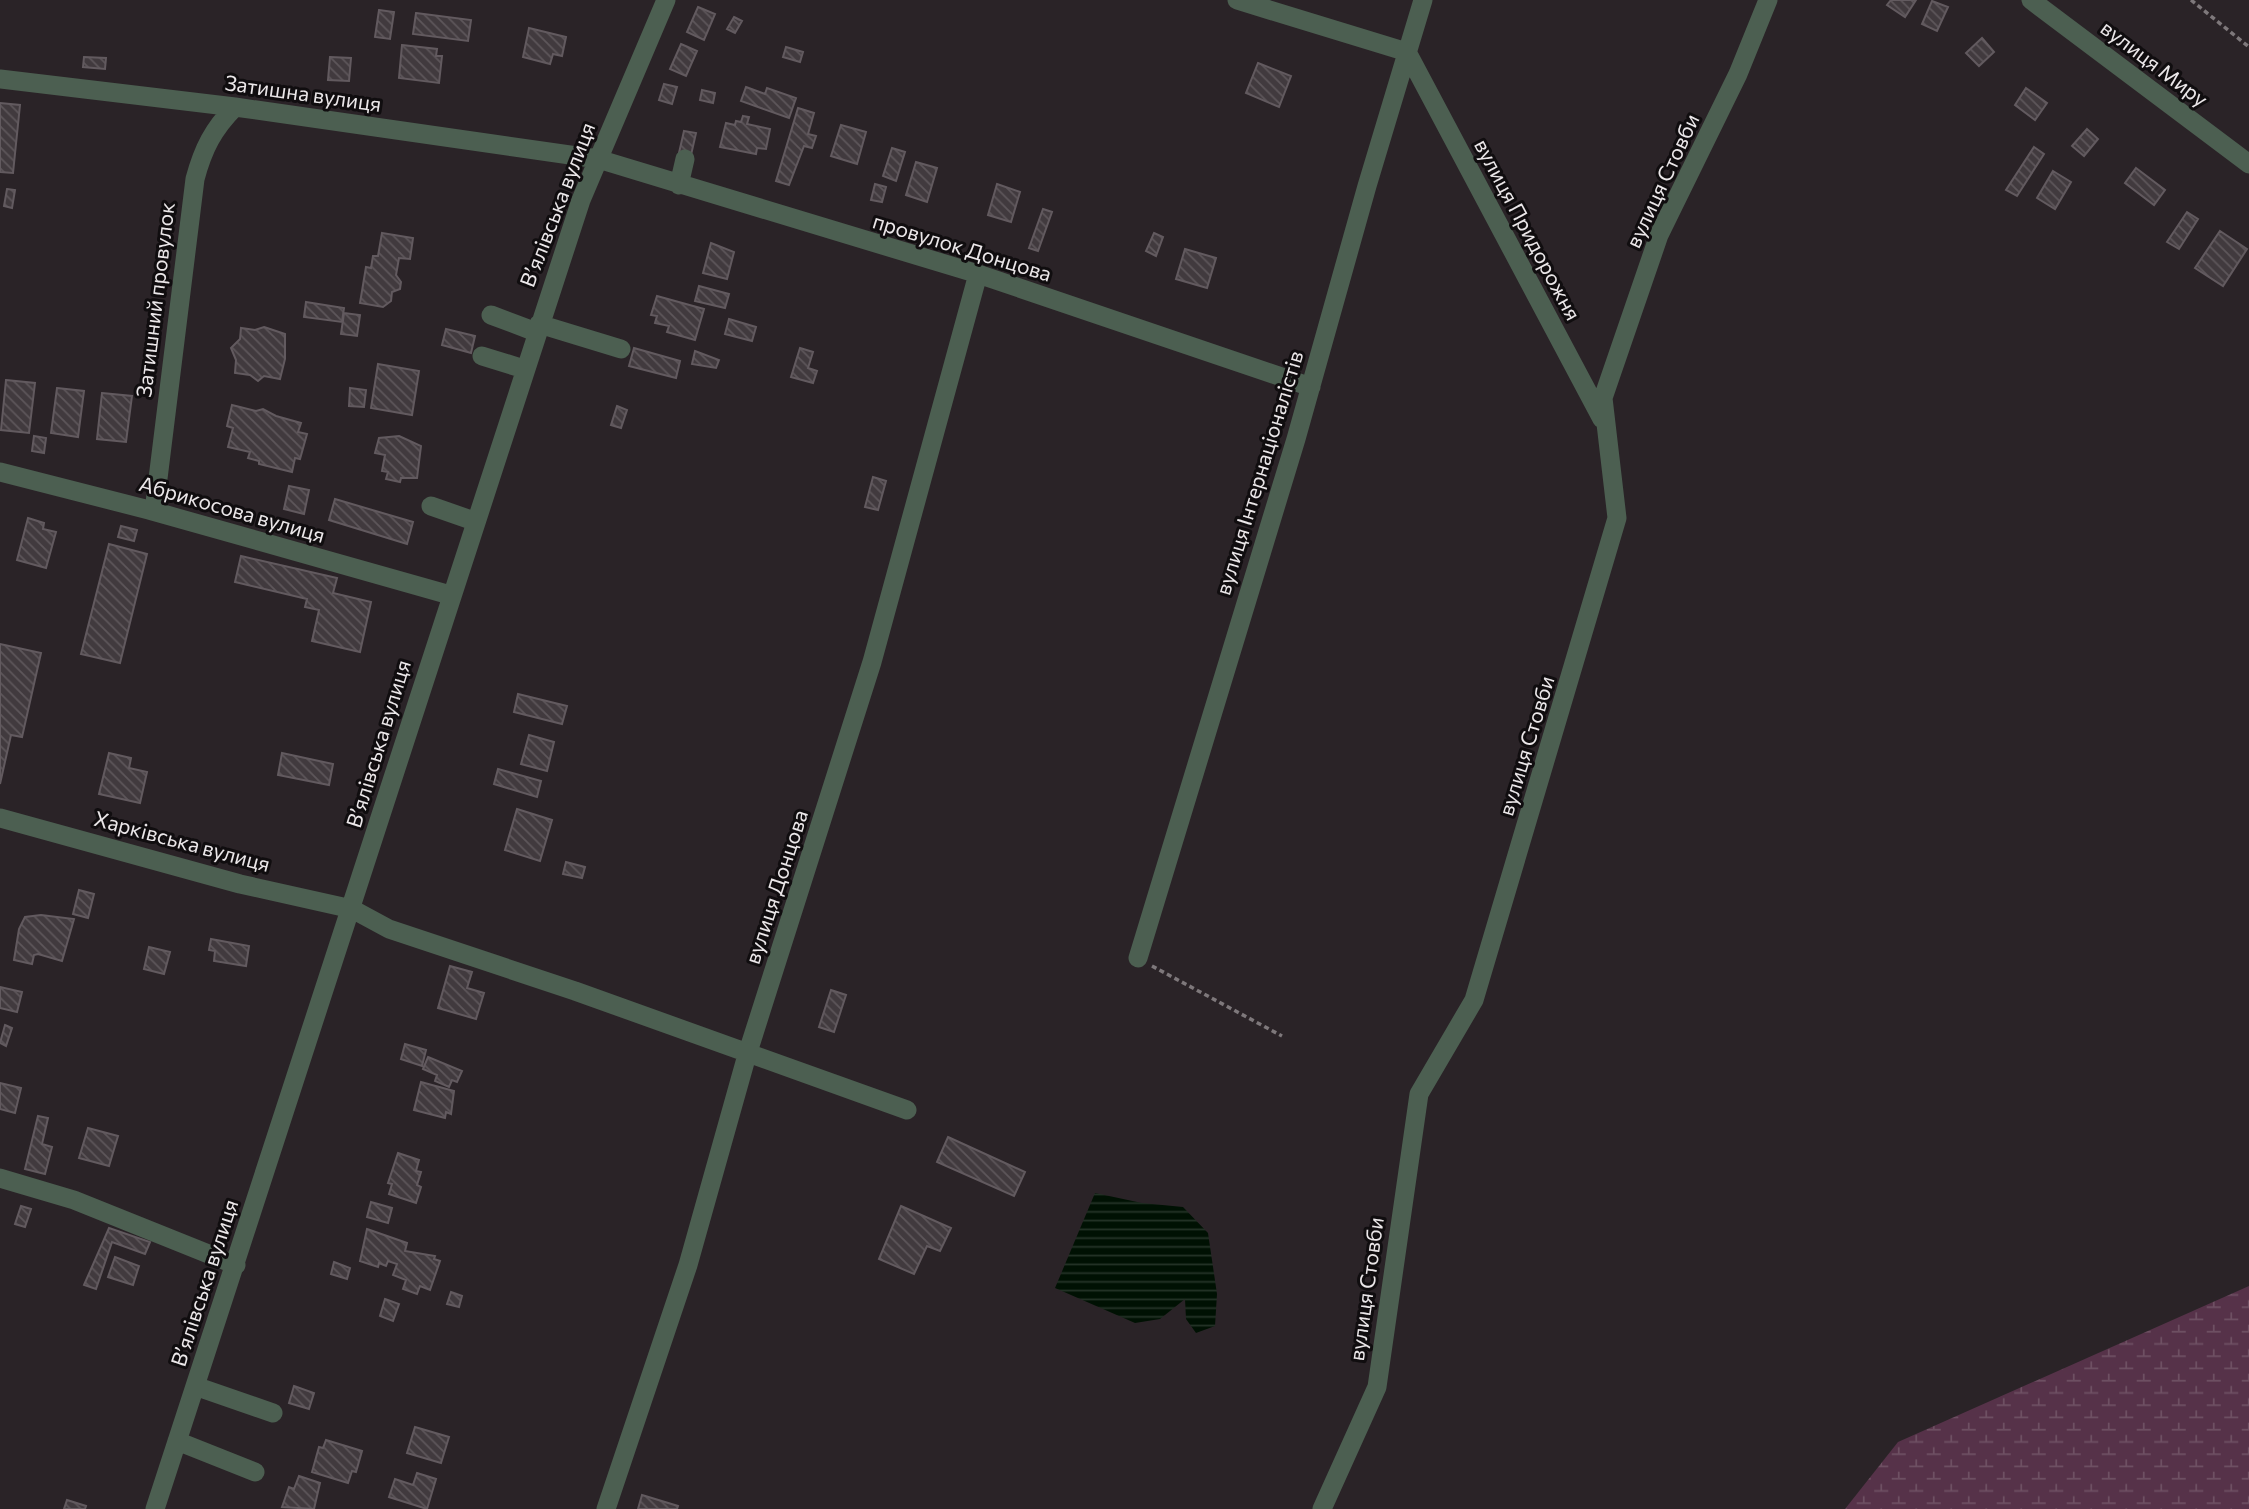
<svg xmlns="http://www.w3.org/2000/svg" width="2249" height="1509" font-family="Commissioner,sans-serif">
<defs>
<pattern id="wetland-marsh" width="20" height="14" patternUnits="userSpaceOnUse" patternTransform="scale(1.75)"><rect width="20" height="14" fill="#563249"/><path d="M1 5h8M5 5V1M11 12h8M15 12V8" fill="none" stroke="#6e5063"/></pattern>
<pattern id="water-rules" width="6" height="5" patternUnits="userSpaceOnUse" patternTransform="scale(1.75)"><rect width="6" height="5" fill="#001103"/><path d="M0 2.5h6" fill="none" stroke="#253428"/></pattern>
<pattern id="building-back-hatch" width="6" height="6" patternUnits="userSpaceOnUse" patternTransform="scale(1.75)"><rect width="6" height="6" fill="#413a3e"/><path d="M-1 5l2 2M0 0l6 6M5-1l2 2" fill="none" stroke="#5d565a"/></pattern>
</defs>
<rect width="100%" height="100%" fill="#2a2327"/>
<path fill="url(#wetland-marsh)" d="M2249 1286V1509H1845L1898 1442Z"/>
<path fill="url(#water-rules)" d="M1095 1193 1142 1203 1183 1207 1208 1233 1217 1294 1215 1326 1196 1333 1186 1319 1185 1299 1160 1319 1135 1323 1055 1288Z"/>
<path fill="url(#building-back-hatch)" stroke="#625a5f" stroke-width="2" d="M1891 0H1916L1905 17 1887 5Z
M1932 1 1948 7 1937 31 1922 24Z
M698 7 715 14 704 40 687 32Z
M379 10 394 12 390 39 375 37Z
M416 13 471 20 468 41 413 34Z
M734 17 742 21 735 33 727 29Z
M529 28 566 37 562 56 553 54 550 64 523 57Z
M1982 38 1994 52 1979 66 1966 53Z
M681 44 697 51 686 76 670 69Z
M402 45 437 49 436 56H442L439 83 399 78Z
M786 47 803 52 800 62 783 57Z
M84 57 106 58 105 69 83 67Z
M330 57 351 58 349 81 328 80Z
M1258 63 1291 76 1279 107 1246 93Z
M664 84 677 87 672 104 659 100Z
M746 87 765 94 767 88 796 98 789 118 741 101Z
M2026 88 2047 103 2035 120 2015 105Z
M702 90 715 93 713 103 700 100Z
M0 103 20 105 13 173 0 172Z
M798 108 814 113 808 134 816 136 812 148 804 146 789 185 776 181Z
M743 116 749 117 747 124 770 129 766 149 757 148 756 154 720 147 726 123 735 125 736 121 741 122Z
M841 125 866 132 857 164 831 156Z
M2087 129 2098 139 2084 156 2072 146Z
M684 131 696 133 691 155 679 153Z
M2034 147 2044 154 2017 196 2006 190Z
M892 148 905 152 896 181 883 176Z
M916 162 937 168 927 202 906 195Z
M2136 168 2165 190 2154 205 2125 183Z
M2053 171 2071 182 2055 209 2037 198Z
M875 184 886 187 882 202 871 200Z
M997 184 1020 192 1011 222 988 215Z
M7 189 15 190 12 208 4 206Z
M1043 209 1052 212 1038 251 1029 248Z
M2187 212 2198 219 2179 249 2167 242Z
M2220 231 2247 249 2223 286 2195 268Z
M382 233 413 238 410 259 399 258 396 275 401 282 400 289 392 292 391 301 383 307 360 303 366 267 371 268 373 256H378Z
M1154 233 1163 237 1156 256 1146 251Z
M711 243 734 252 727 279 703 273Z
M1185 249 1216 258 1207 288 1176 279Z
M699 286 729 294 725 308 695 301Z
M657 296 704 309 695 340 667 332 669 326 655 323 657 316 651 315Z
M306 302 344 308 342 322 304 317Z
M344 313 360 315 357 336 341 334Z
M729 319 756 327 752 341 725 334Z
M264 327 285 334V359L280 379 264 376 258 381 250 375 235 373 236 360 231 348 240 339 241 328 255 330Z
M446 329 475 336 471 353 442 345Z
M634 348 680 361 676 378 629 366Z
M800 348 813 352 808 368 817 371 813 383 791 377Z
M695 351 719 360 716 368 692 364Z
M378 364 419 371 412 415 371 408Z
M6 380 35 383 29 433 1 430Z
M57 388 84 391 78 437 51 433Z
M350 388 366 390 364 407 349 406Z
M102 393 132 396 126 442 97 439Z
M232 405 256 411 263 409 276 416 301 423 298 432 307 434 300 459 295 458 292 472 259 464V461L248 458 250 452 228 447 233 428 227 426Z
M617 406 627 410 621 428 611 425Z
M34 436 46 438 44 453 32 451Z
M399 436 421 446 417 478H401L400 482 386 479 388 472 382 471 385 455 375 453 379 438Z
M873 477 886 481 878 510 865 507Z
M289 486 309 490 304 514 284 509Z
M335 499 413 522 407 544 329 520Z
M28 518 44 523 43 529 56 532 46 568 17 560Z
M121 526 137 530 134 541 118 537Z
M109 544 147 554 120 663 81 654Z
M241 556 337 578 333 593 371 602 360 652 312 641 319 610 305 607 307 599 235 582Z
M0 644 41 653 22 737 11 735 0 784Z
M518 694 567 706 562 724 514 712Z
M529 735 554 742 547 771 521 764Z
M109 753 131 758 129 768 147 772 140 803 99 794Z
M282 753 333 764 329 785 278 775Z
M498 769 541 781 537 797 494 784Z
M517 809 552 820 540 861 505 850Z
M566 862 585 867 582 878 563 874Z
M79 890 94 894 88 918 73 914Z
M41 915 74 919 62 961 38 954 34 955 32 964 14 960 19 929 25 917Z
M211 939 249 946 246 966 214 961 215 951 209 950Z
M149 947 170 952 164 974 144 969Z
M450 966 472 972 467 988 484 993 476 1019 438 1008Z
M0 987 22 992 17 1012 0 1008Z
M831 990 846 995 834 1032 819 1027Z
M5 1025 12 1028 6 1046 0 1043Z
M405 1044 426 1050 422 1066 401 1059Z
M428 1057 462 1071 457 1082 452 1080 449 1087 435 1081 437 1075 423 1069Z
M421 1082 454 1091 451 1114 446 1112 445 1118 414 1110Z
M0 1083 21 1088 15 1113 0 1109Z
M38 1116 48 1118 42 1144 52 1147 45 1174 25 1169Z
M88 1128 118 1136 109 1166 79 1158Z
M948 1137 1025 1172 1014 1196 937 1162Z
M398 1153 419 1160 416 1171 421 1172 417 1185 421 1187 416 1203 389 1194 392 1184 388 1183Z
M371 1202 392 1208 388 1223 367 1217Z
M21 1206 31 1209 25 1227 15 1224Z
M901 1206 951 1228 940 1251 927 1246 914 1274 879 1259Z
M109 1228 150 1242 145 1254 112 1242 96 1289 84 1285Z
M367 1229 407 1243 405 1251 435 1256 434 1259 440 1261 430 1290 420 1286 417 1294 403 1289 406 1280 393 1275 397 1264 388 1261 386 1266 379 1263 378 1267 360 1261Z
M115 1257 139 1266 133 1285 108 1277Z
M334 1262 350 1268 347 1279 331 1274Z
M451 1292 462 1296 459 1307 447 1304Z
M385 1299 399 1304 393 1321 380 1316Z
M294 1386 314 1393 309 1409 289 1403Z
M415 1427 449 1437 441 1463 407 1453Z
M326 1440 362 1451 356 1472 352 1471 348 1483 312 1472 319 1447 323 1448Z
M417 1473 436 1479 427 1509 389 1497 395 1479 413 1485Z
M299 1476 320 1483 314 1509 282 1507 289 1487 294 1489Z
M642 1495 678 1506 677 1509H638Z
M67 1500 86 1506 85 1509H64Z"/>
<g fill="none" stroke-linecap="round" stroke-linejoin="round">
<path stroke="#7e787b" stroke-width="3.5" stroke-dasharray="5 3.5" stroke-linecap="butt" d="M2191 0 2249 47
M1152 966 1282 1036"/>
<path stroke="#4c5f51" stroke-width="19" d="M1237 0 1407 52 1602 419
M0 79 235 107 598 159 978 274 1311 387
M679 185 685 159
M491 315 536 332
M539 324 621 349
M482 356 524 369
M0 472 149 510 450 595
M431 506 474 521
M154 511 195 179C203 149 213 129 235 107
M0 818 240 884 352 909 389 929 575 991 907 1110
M1138 958 1296 439 1367 186 1423 0
M0 1178 74 1200 236 1265
M195 1386 273 1413
M177 1441 255 1472
M155 1509 581 200 666 0
M606 1509 688 1265 747 1055 872 662 978 274
M1322 1509 1377 1387 1419 1094 1474 1000 1617 518 1603 398 1659 235 1738 74 1768 0"/>
<path stroke="#4c5f51" stroke-width="19" d="M2031 0 2249 164"/>
</g>
<g text-anchor="middle" stroke-width="6" stroke-linejoin="round" paint-order="stroke">
<g font-size="21" fill="#ebe7e9" stroke="#100d0f">
<text transform="translate(2154 64) rotate(37)" y="7">вулиця Миру</text>
<text transform="translate(303 94) rotate(8)" y="7">Затишна вулиця</text>
<text transform="translate(1663 181) rotate(-65)" y="7">вулиця Стовби</text>
<text transform="translate(558 205) rotate(-69)" y="7">В’ялівська вулиця</text>
<text transform="translate(1527 230) rotate(62)" y="7">вулиця Придорожня</text>
<text transform="translate(962 248) rotate(17)" y="7">провулок Донцова</text>
<text transform="translate(156 300) rotate(-83)" y="7">Затишний провулок</text>
<text transform="translate(1260 473) rotate(-73)" y="7">вулиця Інтернаціоналістів</text>
<text transform="translate(232 510) rotate(16)" y="7">Абрикосова вулиця</text>
<text transform="translate(379 744) rotate(-73)" y="7">В’ялівська вулиця</text>
<text transform="translate(1527 746) rotate(-73)" y="7">вулиця Стовби</text>
<text transform="translate(182 842) rotate(15)" y="7">Харківська вулиця</text>
<text transform="translate(777 887) rotate(-72)" y="7">вулиця Донцова</text>
<text transform="translate(205 1283) rotate(-72)" y="7">В’ялівська вулиця</text>
<text transform="translate(1367 1289) rotate(-82)" y="7">вулиця Стовби</text>
</g>
</g>
</svg>
